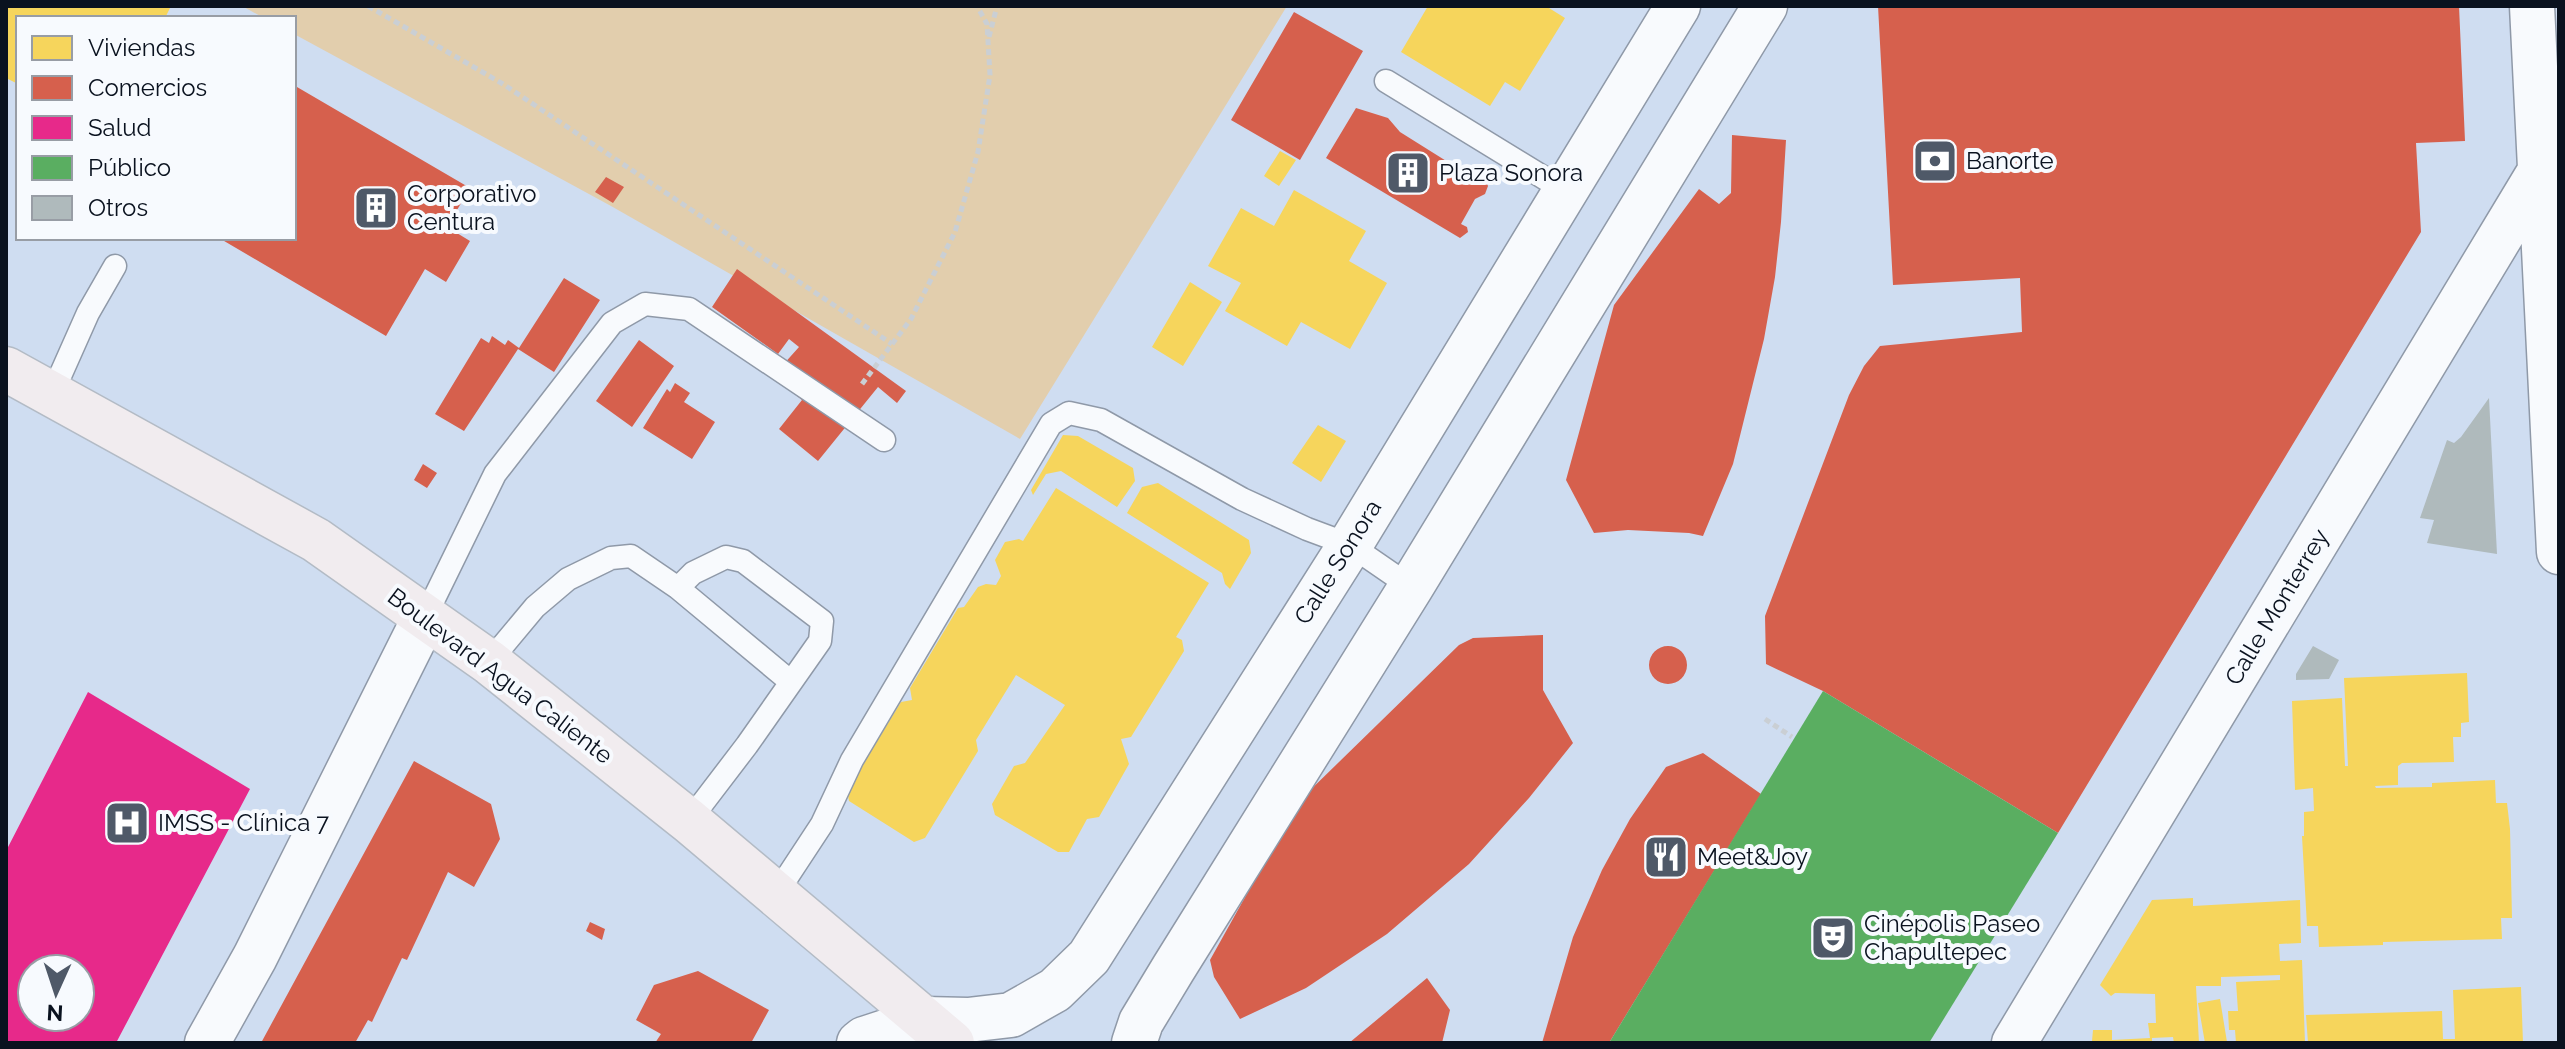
<svg xmlns="http://www.w3.org/2000/svg" width="2565" height="1049" font-family="Raleway,sans-serif">
<rect width="100%" height="100%" fill="#cfddf1"/>
<path fill="#e2cead" d="M242 6H1287L1020 439 611 206 294 34V18H264Z"/>
<path fill="#f6d55c" d="M6 6H171L165 18H18V84L6 78Z
M1428 6H1550L1549 8 1565 18 1520 91 1505 82 1490 106 1401 52Z
M1280 151 1296 160 1279 186 1264 176Z
M1294 190 1366 231 1349 261 1387 283 1350 349 1301 322 1287 346 1225 311 1241 283 1208 266 1241 208 1274 226Z
M1190 282 1222 302 1183 366 1152 347Z
M1318 425 1346 441 1321 482 1292 463Z
M1063 435 1078 436 1133 468 1135 481 1117 507 1061 471 1046 474 1033 495 1031 490Z
M1158 483 1249 540 1251 553 1230 589 1225 584 1222 573 1127 513 1142 487Z
M1056 488 1209 583 1176 637 1182 640 1184 651 1131 737 1121 739 1129 764 1099 817 1087 819 1069 852H1058L995 815 992 804 1014 766 1025 763 1065 705 1016 675 976 740 978 751 925 838 914 842 849 801 847 790 901 702 912 700 910 688 958 608 964 607 978 587 986 584 996 585 1001 576 995 560 1005 542 1019 539 1023 541Z
M2467 673 2469 722 2461 723V737H2453L2454 762 2402 763 2398 766V785L2375 786 2376 788 2432 787V783L2495 780 2496 803H2507L2510 829 2512 918H2501L2502 939 2383 942V945L2319 947 2318 926H2307L2302 836H2304V812L2314 811 2313 788 2295 790 2292 701 2342 698 2345 766H2348L2344 678Z
M2193 898V906L2300 900 2301 943 2279 944 2280 961 2302 960 2305 1043H2236L2235 1030H2229L2228 1011H2238L2236 982 2280 980V975L2221 977V986H2196L2199 1043H2174L2173 1037 2152 1038V1043L2092 1041 2093 1030H2112V1040L2150 1038 2148 1023H2156L2155 994 2115 993 2111 996 2100 985 2152 900Z
M2521 987 2523 1043H2308L2306 1015 2442 1011 2443 1039H2455L2453 990Z
M2220 999 2227 1042 2205 1043 2198 1003Z"/>
<path fill="#d6604d" d="M1878 6H2459L2465 141 2416 143 2421 232 2058 833 1823 691 1766 664 1765 616 1849 395 1864 366 1880 346 2022 332 2020 278 1893 285Z
M1294 12 1363 51 1300 160 1231 120Z
M297 87 470 188 447 227 470 241 446 282 425 269 386 336 219 238H294V92Z
M1356 108 1388 118 1400 132 1467 174 1475 171 1483 174 1488 186 1485 194 1475 199 1461 224 1467 227 1468 232 1460 238 1326 158Z
M1732 135 1786 140 1781 222 1775 277 1764 339 1733 464 1703 536 1689 533 1628 530 1594 533 1566 480 1614 305 1699 189 1719 204 1731 193Z
M606 177 624 187 613 203 595 192Z
M737 269 906 391 897 403 878 387 818 461 779 429 802 400 773 376 799 347 789 339 778 354 712 307Z
M564 278 600 300 554 372 518 349 464 431 435 414 481 338 489 343 492 336 505 345 508 340 519 348Z
M639 340 674 366 632 427 596 401Z
M675 383 690 393 684 402 715 422 692 459 643 428 667 389 670 392Z
M423 464 437 473 427 488 414 480Z
M1543 635V690L1573 743 1529 798 1469 864 1387 934 1306 988 1240 1019 1214 977 1210 960 1298 802 1459 645 1473 638Z
M1649 665a19 19 0 1 1 38 0a19 19 0 1 1-38 0Z
M1703 753 1761 794 1609 1043H1542L1573 937 1602 870 1630 819 1666 767Z
M414 761 491 804 500 839 474 887 448 872 407 960 402 958 372 1022 368 1020 355 1043H261Z
M590 922 605 929 602 940 586 931Z
M698 971 769 1010 751 1043H655L661 1034 636 1020 654 985Z
M1427 978 1450 1010 1442 1043H1349Z"/>
<path fill="#e7298a" fill-rule="evenodd" d="M88 692 250 789 116 1043H6V851ZM32 969H80V1017H32Z"/>
<path fill="#5aae61" d="M1823 691 2058 833 1929 1043H1609Z"/>
<path fill="#afbabc" d="M2489 398 2497 554 2427 543 2434 520 2420 518 2447 440 2454 443 2461 437Z
M2313 646 2339 660 2329 679 2296 680V674Z"/>
<g fill="none" stroke-linecap="round" stroke-linejoin="round">
<g stroke="#8f99a8" stroke-width="25">
<path id="service" d="M1386 81 1564 190
M52 394 88 313 115 266
M425 617 495 474 612 323 645 304 689 309 884 440
M489 662 535 607 568 579 611 558 631 556 678 588
M689 821 747 745 820 641 822 621 743 561 726 557 693 573 678 588 791 682
M776 894 822 824 852 760 1051 424 1069 413 1101 420 1242 499 1307 529 1350 545 1411 587"/>
</g>
<g stroke="#8f99a8" stroke-width="47">
<path id="minor" d="M2532 6 2559 552
M207 1043 255 957 425 617
M2014 1043 2540 171"/>
</g>
<g stroke="#8f99a8" stroke-width="47">
<path id="tertiary" d="M859 1043 864 1039 925 1019 968 1020 1011 1015 1055 990 1089 957 1350 545 1678 6
M1134 1043 1141 1022 1173 969 1411 587 1765 6"/>
</g>
<g stroke="#b3bbc5" stroke-width="47">
<path id="primary" d="M6 369 316 540 489 662 689 821 952 1043"/>
</g>
<path stroke="#cacfd4" stroke-width="5" stroke-dasharray="6 4" stroke-linecap="butt" d="M368 6 503 84 892 344
M989 37 997 6
M862 384 911 319 955 232 978 152 990 75 987 24 977 6
M1765 719 1792 737"/>
<use href="#service" stroke="#f8fafd" stroke-width="22"/>
<use href="#minor" stroke="#f8fafd" stroke-width="44"/>
<use href="#tertiary" stroke="#f8fafd" stroke-width="44"/>
<use href="#primary" stroke="#f1ecef" stroke-width="44"/>
</g>
<defs>
<g id="bank-square" transform="scale(2.3)"><rect x="-9" y="-9" width="18" height="18" rx="4" fill="#4f5968" stroke="#f7fafe"/><path d="M-6-4H6V4H-6ZM0-2.3a2.3 2.3 0 1 0 0 4.6a2.3 2.3 0 1 0 0-4.6Z" fill="#fff"/></g>
<g id="building-square" transform="scale(2.3)"><rect x="-9" y="-9" width="18" height="18" rx="4" fill="#4f5968" stroke="#f7fafe"/><path d="M-4-6H4V6H1V3H-1V6H-4ZM-2.5-4.3h1.7v1.8h-1.7ZM.8-4.3h1.7v1.8H.8ZM-2.5-1h1.7V.8h-1.7ZM.8-1h1.7V.8H.8Z" fill="#fff"/></g>
<g id="hospital-square" transform="scale(2.3)"><rect x="-9" y="-9" width="18" height="18" rx="4" fill="#4f5968" stroke="#f7fafe"/><path d="M-5-5h3v3.5h4V-5h3V5h-3V1.5h-4V5h-3Z" fill="#fff"/></g>
<g id="restaurant-square" transform="scale(2.3)"><rect x="-9" y="-9" width="18" height="18" rx="4" fill="#4f5968" stroke="#f7fafe"/><path d="M-5-6h1v4h1v-4h1v4h1v-4h1v5L-1.5 .5V6h-2V.5L-5-1ZM5-6V6H3V1.5H1.5Q1.5-4 5-6Z" fill="#fff"/></g>
<g id="theatre-square" transform="scale(2.3)"><rect x="-9" y="-9" width="18" height="18" rx="4" fill="#4f5968" stroke="#f7fafe"/><path d="M-5-5.5Q0-4 5-5.5V0Q5 5 0 6Q-5 5-5 0ZM-3.3-2.5H-1v1.5H-3.3ZM1-2.5H3.3v1.5H1ZM-2.8 1Q0 5.5 2.8 1Z" fill="#fff"/></g>
</defs>
<g fill-rule="evenodd">
<use href="#bank-square" x="1935" y="161"/>
<use href="#building-square" x="1408" y="173"/>
<use href="#building-square" x="376" y="208"/>
<use href="#hospital-square" x="127" y="823"/>
<use href="#restaurant-square" x="1666" y="857"/>
<use href="#theatre-square" x="1833" y="938"/>
</g>
<g text-anchor="middle" stroke-width="8" stroke-linejoin="round" paint-order="stroke">
<g font-size="24" fill="#0a121f" stroke="#f7fafe" text-anchor="start">
<text x="1966" y="169">Banorte</text>
<text x="1439" y="181">Plaza Sonora</text>
<text x="407" y="202">Corporativo<tspan x="407" dy="28">Centura</tspan></text>
<text x="158" y="831">IMSS - Clínica 7</text>
<text x="1697" y="865">Meet&amp;Joy</text>
<text x="1864" y="932">Cinépolis Paseo<tspan x="1864" dy="28">Chapultepec</tspan></text>
</g>
<g font-size="24" fill="#0a121f" stroke="#f7fafe">
<text transform="translate(1338 562) rotate(-58)" y="8">Calle Sonora</text>
<text transform="translate(2277 607) rotate(-59)" y="8">Calle Monterrey</text>
<text transform="translate(500 676) rotate(37)" y="8">Boulevard Agua Caliente</text>
</g>
</g>
<rect width="2565" height="1049" fill="none" stroke="#0a121f" stroke-width="16"/>
<rect x="16" y="16" width="280" height="224" fill="#f7fafe" stroke="#989da5" stroke-width="2"/>
<rect x="32" y="36" width="40" height="24" fill="#f6d55c" stroke="#989da5" stroke-width="2"/>
<text x="88" y="56" font-size="24" fill="#0a121f">Viviendas</text>
<rect x="32" y="76" width="40" height="24" fill="#d6604d" stroke="#989da5" stroke-width="2"/>
<text x="88" y="96" font-size="24" fill="#0a121f">Comercios</text>
<rect x="32" y="116" width="40" height="24" fill="#e7298a" stroke="#989da5" stroke-width="2"/>
<text x="88" y="136" font-size="24" fill="#0a121f">Salud</text>
<rect x="32" y="156" width="40" height="24" fill="#5aae61" stroke="#989da5" stroke-width="2"/>
<text x="88" y="176" font-size="24" fill="#0a121f">Público</text>
<rect x="32" y="196" width="40" height="24" fill="#afbabc" stroke="#989da5" stroke-width="2"/>
<text x="88" y="216" font-size="24" fill="#0a121f">Otros</text>
<g transform="translate(56 993) rotate(183)"><circle r="38" fill="#f7fafe" stroke="#989da5" stroke-width="2"/>
<path d="M0-6L14 30L0 20L-14 30Z" fill="#4f5968"/>
<text y="-12" font-size="22" font-weight="bold" text-anchor="middle" fill="#0a121f">N</text>
</g>
</svg>
